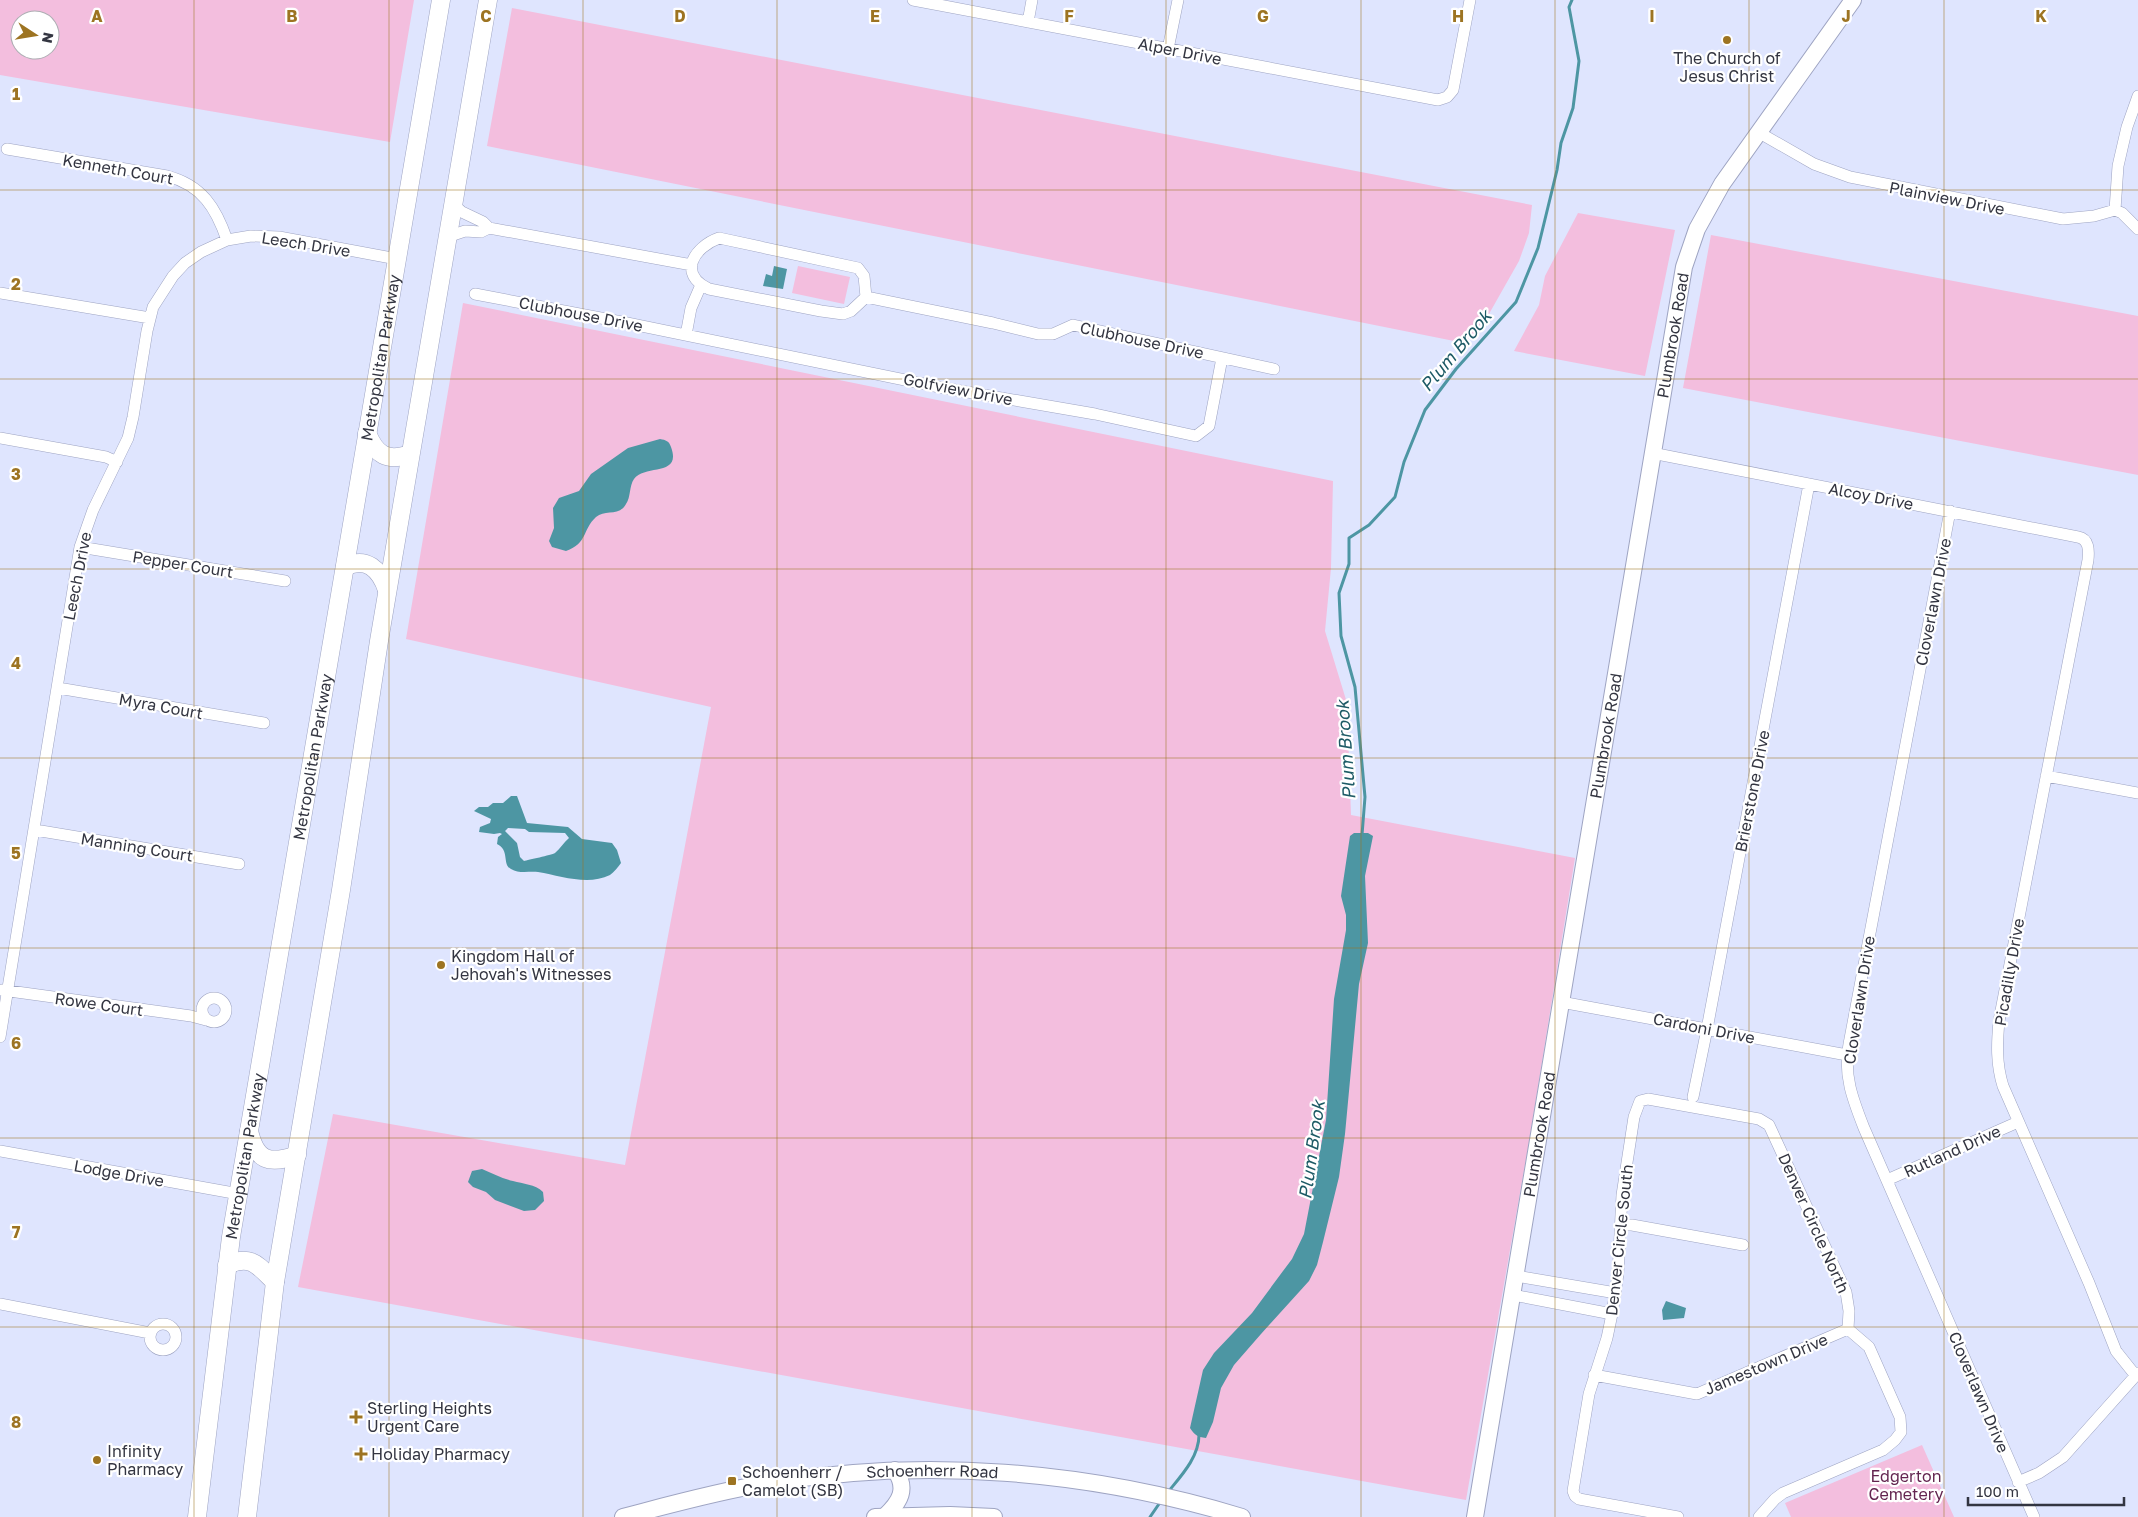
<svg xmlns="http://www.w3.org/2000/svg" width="2138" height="1517" font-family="'Golos Text',sans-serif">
<rect width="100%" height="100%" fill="#dfe5fe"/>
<path fill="#f3bede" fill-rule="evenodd" d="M0 0H414L390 142 0 75ZM20 20H50V50H20Z
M512 8 1532 205 1529 233 1519 261 1481 328 1464 343 487 146Z
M1578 213 1675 230 1645 376 1514 351 1539 305 1545 276Z
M1711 235 2138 316V475L1683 388Z
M798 266 850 277 844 304 792 293Z
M463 303 1333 481 1331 568 1325 631 1347 703 1351 815 1575 858 1529 1142 1466 1500 298 1287 333 1114 625 1165 711 707 406 639Z
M1922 1445 1954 1517H1791L1785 1503Z"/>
<path fill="#4d96a3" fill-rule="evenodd" d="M774 266 787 269 783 289 763 286 766 274 772 276Z
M660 439C666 440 669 441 671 447 682 477 645 464 634 479 629 486 631 497 626 504 619 517 605 509 596 517 582 530 588 543 566 551L552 547 549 541 554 528 553 508 559 498 579 491 591 474 628 448Z
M511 796H517L527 823 568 827 582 839 612 843 617 850 621 863C618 867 614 872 610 875 588 886 561 876 538 872 529 871 519 874 511 869 502 865 510 850 497 844L498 837 502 834 500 833 494 834 479 832 480 827 490 823 491 819 474 811 479 807H488L493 803H503ZM508 828 525 829 529 832 565 833 569 838C564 842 560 849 555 853 551 855 528 860 524 861L520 857 517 843 505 831Z
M1354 833H1368L1373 836 1365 876 1368 943 1359 984 1345 1134 1339 1177 1323 1242 1317 1265 1309 1281 1261 1334 1234 1365 1221 1388 1213 1422 1206 1438C1197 1437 1195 1435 1190 1428L1203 1370 1214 1353 1252 1313 1283 1271 1292 1259 1304 1234 1326 1120 1334 999 1346 930V915L1341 896 1350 836Z
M482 1169C492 1173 502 1179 513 1181 523 1184 535 1184 543 1192L544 1201 535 1210 524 1211 495 1200 486 1192 473 1187 468 1182 472 1171Z
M1666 1301 1686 1308 1684 1318 1663 1320 1662 1310Z"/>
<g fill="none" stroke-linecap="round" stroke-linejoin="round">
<path stroke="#4d96a3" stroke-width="3" d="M1362 835 1365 797 1355 687 1341 636 1339 593 1349 564V538L1369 525 1395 497 1404 462 1425 410 1456 369 1516 302 1538 248 1557 170 1561 143 1573 108 1579 61 1569 7 1572 0
M1168 1492C1181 1476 1199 1457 1199 1435
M1150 1517 1161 1501"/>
<g stroke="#9ea4c2" stroke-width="12">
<path id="street" d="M913 0 1438 100 1447 97 1453 90 1470 0
M1028 22 1032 0
M1168 49 1178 0
M1758 132 1814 164 1850 177 2063 219 2094 216 2115 210 2122 213 2138 229
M7 149 167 176C202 185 216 208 227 240
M2115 210 2118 166 2127 127 2138 96
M489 228 692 265
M447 237 465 231 481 232 489 228 483 222 462 212 453 204
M719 238 858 268 864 276 866 297 851 311 843 314 821 311 709 289C677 274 694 247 719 238Z
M0 293 150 318
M475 294 627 323 944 388 1095 414 1196 436 1209 426 1222 358
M866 297 993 323 1038 334H1053L1073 325 1274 369
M686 335 691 308 701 285
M0 438 106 457 117 462
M1652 453 2078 537C2089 539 2089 550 2088 560L1999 1021C1997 1043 1996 1064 2003 1086L2089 1283 2116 1351 2136 1376
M1950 511 1849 1044C1843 1075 1853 1100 1864 1128L2034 1517
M80 547 285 581
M58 688 264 723
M2046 776 2138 793
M35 830 239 864
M2 990 191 1016 206 1020
M202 1010a12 12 0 1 1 24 0a12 12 0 1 1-24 0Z
M1561 1002 1847 1055
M0 1037 80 547 93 510 128 438 133 417 147 331 153 307 173 276 185 263 201 252 227 240 251 236 279 237 397 259
M1693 1097 1707 1029 1809 484
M0 1151 239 1194
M1887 1180 2018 1122
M1620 1225H1632L1743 1245
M1516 1276 1616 1293
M1513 1295 1612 1314
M0 1304 150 1333
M150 1337a13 13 0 1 1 26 0a13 13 0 1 1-26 0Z
M1594 1375 1697 1394 1848 1329
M2018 1482 2039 1473 2063 1457 2138 1373
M1678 1517 1579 1499 1575 1496 1573 1491 1589 1394 1607 1338 1612 1314 1618 1274 1622 1195 1634 1117 1640 1101 1648 1099 1759 1119 1769 1125 1846 1292 1849 1311 1848 1329 1869 1347 1900 1417 1901 1432 1895 1440 1883 1450 1783 1493 1775 1499 1759 1517"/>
</g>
<g stroke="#9ea4c2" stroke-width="18">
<g id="secondary">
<path d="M885 1516C900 1502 908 1489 895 1470"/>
<path id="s1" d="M623 1517C669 1505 715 1492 763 1484 923 1457 1087 1470 1242 1517"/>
<path d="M875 1517 950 1515 994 1517"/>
<path id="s2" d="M1475 1517 1684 267 1697 229 1722 184 1853 0"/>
</g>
</g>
<g stroke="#9ea4c2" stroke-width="19">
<g id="primary">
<path d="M367 433C376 455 387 462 410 454"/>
<path d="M345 567C366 556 380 569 387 590"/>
<path d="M249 1131C256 1161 269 1165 297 1155"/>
<path d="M227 1265C252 1254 258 1266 275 1282"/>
<path id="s3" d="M197 1517 231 1237 441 0"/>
<path d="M247 1517 275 1282 341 890 379 641 488 0"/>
</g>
</g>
<use href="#street" stroke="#fff" stroke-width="11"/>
<use href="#secondary" stroke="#fff" stroke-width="16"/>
<use href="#primary" stroke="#fff" stroke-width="18"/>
</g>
<path fill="none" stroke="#9d7422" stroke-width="1" stroke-opacity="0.55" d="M194 0V1517M389 0V1517M583 0V1517M777 0V1517M972 0V1517M1166 0V1517M1361 0V1517M1555 0V1517M1749 0V1517M1944 0V1517M0 190H2138M0 379H2138M0 569H2138M0 758H2138M0 948H2138M0 1138H2138M0 1327H2138"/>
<g fill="#9d7422" stroke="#fff" stroke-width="2">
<circle cx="1727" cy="40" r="5"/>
<circle cx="441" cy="965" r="5"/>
<path d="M353.5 1409.5h5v5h5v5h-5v5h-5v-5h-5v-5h5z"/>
<path d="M358.5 1446.5h5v5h5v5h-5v5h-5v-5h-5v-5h5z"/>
<circle cx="97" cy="1460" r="5"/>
<rect x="727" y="1476" width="10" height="10" rx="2.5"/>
</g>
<g text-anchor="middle" stroke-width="4.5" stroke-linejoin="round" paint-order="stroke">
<g font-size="16" fill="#333541" stroke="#fff">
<text transform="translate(1180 51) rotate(11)" y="6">Alper Drive</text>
<text transform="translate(118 169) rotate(10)" y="6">Kenneth Court</text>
<text transform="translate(1947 198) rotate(11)" y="6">Plainview Drive</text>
<text transform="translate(306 244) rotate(9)" y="6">Leech Drive</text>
<text transform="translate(581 314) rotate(11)" y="6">Clubhouse Drive</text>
<text dy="6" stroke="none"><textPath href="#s2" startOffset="1198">Plumbrook Road</textPath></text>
<text transform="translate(1142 340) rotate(12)" y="6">Clubhouse Drive</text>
<text dy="6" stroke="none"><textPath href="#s3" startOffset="1174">Metropolitan Parkway</textPath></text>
<text transform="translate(958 389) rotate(11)" y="6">Golfview Drive</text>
<text transform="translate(1871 496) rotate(11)" y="6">Alcoy Drive</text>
<text transform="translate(183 564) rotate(9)" y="6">Pepper Court</text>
<text transform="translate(77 576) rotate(-79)" y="6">Leech Drive</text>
<text transform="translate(1933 602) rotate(-79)" y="6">Cloverlawn Drive</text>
<text transform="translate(161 706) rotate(10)" y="6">Myra Court</text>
<text dy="6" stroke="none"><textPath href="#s2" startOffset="792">Plumbrook Road</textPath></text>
<text dy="6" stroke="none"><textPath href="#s3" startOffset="769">Metropolitan Parkway</textPath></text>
<text transform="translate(1752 791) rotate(-79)" y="6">Brierstone Drive</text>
<text transform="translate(137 847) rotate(9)" y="6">Manning Court</text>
<text transform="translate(2009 972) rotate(-80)" y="6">Picadilly Drive</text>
<text transform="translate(1859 1000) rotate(-81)" y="6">Cloverlawn Drive</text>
<text transform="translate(99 1004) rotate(8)" y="6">Rowe Court</text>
<text transform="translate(1704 1028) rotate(11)" y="6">Cardoni Drive</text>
<text dy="6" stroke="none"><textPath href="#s2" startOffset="388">Plumbrook Road</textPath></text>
<text transform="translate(1952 1151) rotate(-24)" y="6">Rutland Drive</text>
<text dy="6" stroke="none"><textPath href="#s3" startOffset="364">Metropolitan Parkway</textPath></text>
<text transform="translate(119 1173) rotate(10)" y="6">Lodge Drive</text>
<text transform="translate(1814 1223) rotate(66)" y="6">Denver Circle North</text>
<text transform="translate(1619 1240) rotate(-84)" y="6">Denver Circle South</text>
<text transform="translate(1766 1364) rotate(-23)" y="6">Jamestown Drive</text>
<text transform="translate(1979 1392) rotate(67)" y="6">Cloverlawn Drive</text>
<text dy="6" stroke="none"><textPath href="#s1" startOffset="314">Schoenherr Road</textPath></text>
</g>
<g font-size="16" fill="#333541" stroke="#fff" text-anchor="start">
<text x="1727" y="64" text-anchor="middle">The Church of<tspan x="1727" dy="18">Jesus Christ</tspan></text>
<text x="451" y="962">Kingdom Hall of<tspan x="451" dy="18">Jehovah's Witnesses</tspan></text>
<text x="367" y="1414">Sterling Heights<tspan x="367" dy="18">Urgent Care</tspan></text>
<text x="107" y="1457">Infinity<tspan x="107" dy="18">Pharmacy</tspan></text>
<text x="371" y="1460">Holiday Pharmacy</text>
<text x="742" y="1478">Schoenherr /<tspan x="742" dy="18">Camelot (SB)</tspan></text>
</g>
<g font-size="16" fill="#632550" stroke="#fff">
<text x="1906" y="1482">Edgerton<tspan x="1906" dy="18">Cemetery</tspan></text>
</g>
<g font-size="18" font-style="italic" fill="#1e5b66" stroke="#fff">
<text transform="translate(1456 351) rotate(-50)" y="6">Plum Brook</text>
<text transform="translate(1346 750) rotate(-94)" y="6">Plum Brook</text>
<text transform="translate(1312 1150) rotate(-82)" y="6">Plum Brook</text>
</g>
</g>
<g font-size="16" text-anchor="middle" font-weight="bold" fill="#9d7422" stroke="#fff" stroke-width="4.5" stroke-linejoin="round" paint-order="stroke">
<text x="97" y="22">A</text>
<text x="292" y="22">B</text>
<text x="486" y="22">C</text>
<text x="680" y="22">D</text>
<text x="875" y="22">E</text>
<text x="1069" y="22">F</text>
<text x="1263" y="22">G</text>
<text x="1458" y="22">H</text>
<text x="1652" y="22">I</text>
<text x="1846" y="22">J</text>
<text x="2041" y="22">K</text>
<text x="16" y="100">1</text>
<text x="16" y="290">2</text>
<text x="16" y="480">3</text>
<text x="16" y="669">4</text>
<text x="16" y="859">5</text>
<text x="16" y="1049">6</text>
<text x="16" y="1238">7</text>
<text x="16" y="1428">8</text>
</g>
<g transform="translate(35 35) rotate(102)"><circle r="24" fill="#ffffff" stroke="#adaeb3"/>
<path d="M0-4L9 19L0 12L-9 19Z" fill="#9d7422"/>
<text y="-8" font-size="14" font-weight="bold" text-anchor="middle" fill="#333541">N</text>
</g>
<path d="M1968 1497v8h156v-8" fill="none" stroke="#333541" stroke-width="2.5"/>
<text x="1976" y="1497" font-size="15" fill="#333541" stroke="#ffffff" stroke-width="4" paint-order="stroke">100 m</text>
</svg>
